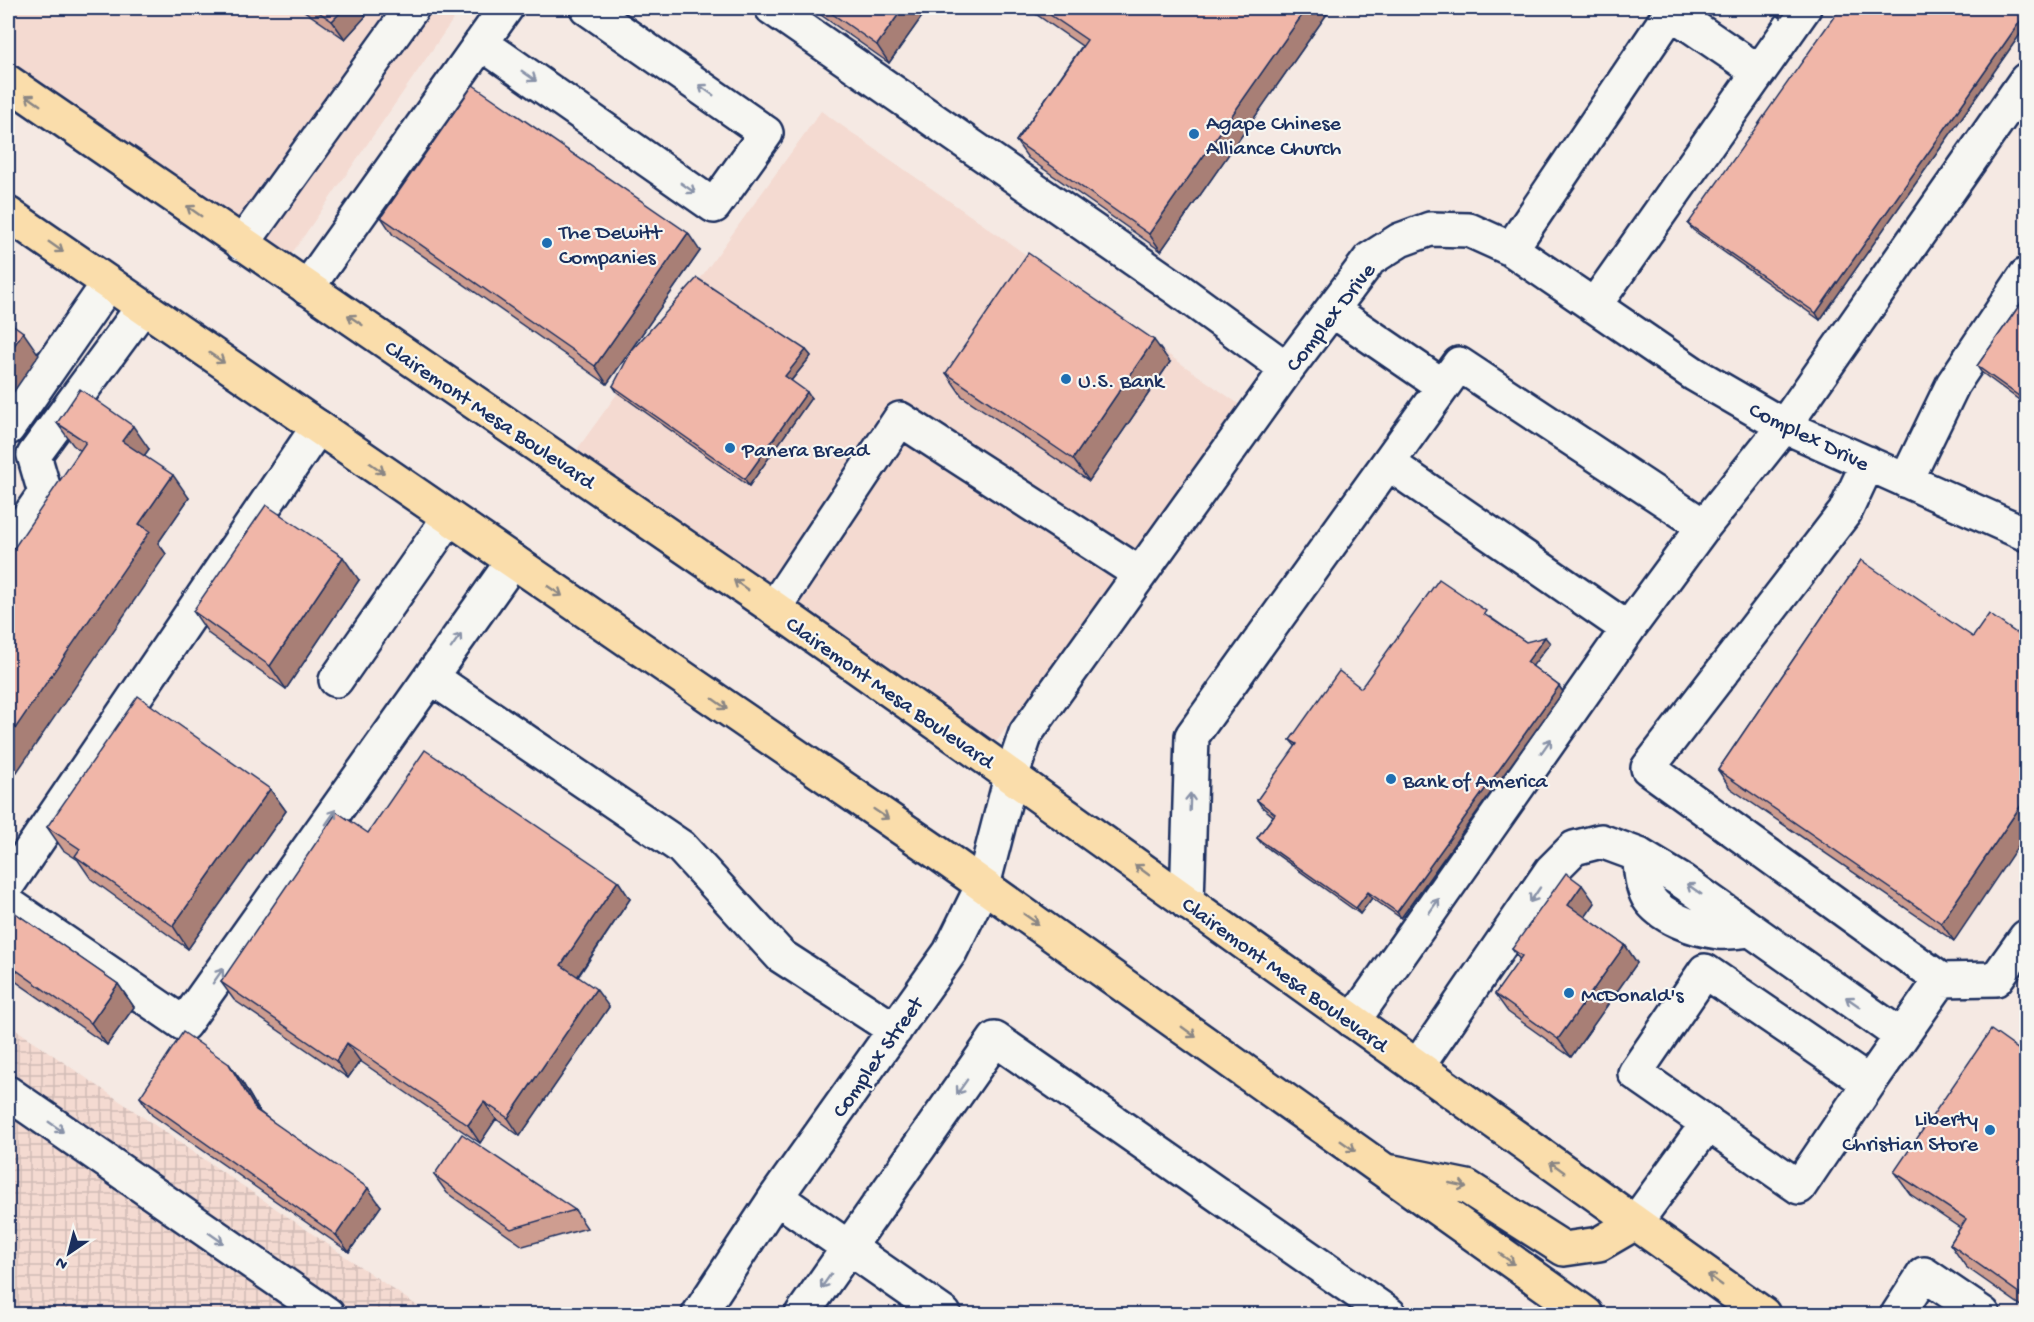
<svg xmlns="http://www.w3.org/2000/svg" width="2034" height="1322" font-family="'Gochi Hand',sans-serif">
<defs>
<pattern id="industrial-grid" width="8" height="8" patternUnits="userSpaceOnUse" patternTransform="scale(1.5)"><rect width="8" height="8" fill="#f4dad1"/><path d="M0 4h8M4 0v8" fill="none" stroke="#d1bbb6"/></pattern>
</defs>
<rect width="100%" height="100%" fill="#f5e9e3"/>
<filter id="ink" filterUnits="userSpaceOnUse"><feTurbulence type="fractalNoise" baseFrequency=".0167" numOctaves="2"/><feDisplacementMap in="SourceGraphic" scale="12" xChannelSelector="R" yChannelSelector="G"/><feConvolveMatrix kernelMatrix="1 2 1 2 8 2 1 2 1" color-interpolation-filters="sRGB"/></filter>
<g filter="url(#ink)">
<path fill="#f4dad1" d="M8 8H461L286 262 8 67Z
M821 111 1243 407 993 746 573 455Z"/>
<path fill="url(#industrial-grid)" d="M8 1024 429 1314H8Z"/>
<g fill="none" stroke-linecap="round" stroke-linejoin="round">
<g stroke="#1b2f5e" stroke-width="38">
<path id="minor" d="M772 8 1176 288 1287 369
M481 43 714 206 766 133 587 8
M242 244 412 8
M1511 249 1671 12 1759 72
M307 288 506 8
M1594 306 1804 8
M1332 310 1443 386
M8 428 108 284
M1868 463 1845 512 1648 768 1941 980 1996 979 2026 937
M1906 481 1953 384 2026 275
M1704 526 1784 426 2026 80
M8 547 45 493 34 455 143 307
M774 608 900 419 1140 574
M431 677 681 847 781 956 895 1030
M336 680 449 518
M1639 855C1641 869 1641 884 1648 897 1661 918 1695 929 1718 932 1729 933 1741 931 1751 930
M8 884 318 427
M1187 903 1192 736 1388 463
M8 904 184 1024 513 561
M1353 1021 1628 629 1704 526 1459 364 1388 463 1628 629
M1417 1067 1551 871 1574 848 1601 841 1639 855 1682 881 1901 1036
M1869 1083 1799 1187 1635 1073 1705 971 1869 1083 1941 980
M8 1093 327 1314
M776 1197 944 1314
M1635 1223 1708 1123
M699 1314 776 1197 950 952 983 885 1011 777 1026 733 1287 369 1370 259 1400 240 1430 229 1469 230 1511 249 1694 374 1784 426 2026 534
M802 1314 995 1039 1389 1314
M1898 1314 1924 1274 1983 1314"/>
</g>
<g stroke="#1b2f5e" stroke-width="38">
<path id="major" d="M8 82 774 608 965 743 1763 1314
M8 214 932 849 1586 1314
M1393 1172 1467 1187 1564 1249 1599 1244 1635 1223"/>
</g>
<use href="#minor" stroke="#f6f6f2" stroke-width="33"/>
<use href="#major" stroke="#faddab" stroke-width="33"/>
</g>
<path fill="#ce9d90" stroke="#1b2f5e" stroke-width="1.5" d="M300 8H360L366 16 345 39Z
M811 8H928L889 63Z
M1027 8H1323L1327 14 1161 251 1028 158 1016 141 1082 46Z
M1766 8H1789L1781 18Z
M2026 8V26L1820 320 1693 230 1688 224Z
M381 217 700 251 607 384 393 235Z
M2026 296V405L1981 372 1977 366Z
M806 350 811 356 791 381 811 398 749 486 617 392 613 386Z
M1170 362 1089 481 962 396 946 373Z
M57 423 149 449 144 456 189 498 158 543 166 554 81 451 73 445Z
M1861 560 1954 941 1730 788 1718 770Z
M359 580 286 689 209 634 193 611Z
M1490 617 1526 642 1550 643 1532 666 1559 686 1563 692 1401 918 1372 898 1360 914 1262 844 1257 838 1273 816 1261 806 1257 800 1296 747 1290 740 1361 688Z
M270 789 286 811 188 949 91 879 78 860 63 850 47 827Z
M368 833 618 881 630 899 578 977 609 1007 520 1136 496 1119 480 1143 360 1061 348 1078 234 1000 221 982Z
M1595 903 1585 917 1625 945 1637 963 1571 1057 1508 1012 1495 994 1520 960 1512 949Z
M8 908 118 984 134 1007 107 1045 8 976Z
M2026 1055V1309L1966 1267 1950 1244 1960 1228 1910 1194 1894 1172Z
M229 1064 242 1082 260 1112 381 1206 349 1252 152 1115 140 1097Z
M434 1175 575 1210 587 1228 523 1246 447 1193Z"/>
<path fill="#a87f76" stroke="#1b2f5e" stroke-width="1.5" d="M345 8H360L366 16 345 39 332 21Z
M903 8H928L889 63 877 45Z
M1307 8H1323L1327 14 1161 251 1149 234Z
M1780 8H1789L1781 18 1777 12Z
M2026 13V26L1820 320 1816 313Z
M688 233 700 251 607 384 595 366Z
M23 332 39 355 8 400V355Z
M1154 340 1170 362 1089 481 1073 459Z
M806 350 811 356 789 383 785 376Z
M807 392 811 398 749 486 745 479Z
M133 426 149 449 138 464 122 441Z
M173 475 189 498 158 543 166 554 8 785V739L139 524Z
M343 557 359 580 286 689 270 666Z
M1545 637 1550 643 1531 668 1527 662Z
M1559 686 1563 692 1401 918 1397 912Z
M270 789 286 811 188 949 173 926Z
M2026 798V834L1954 941 1941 923Z
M618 881 630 899 573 983 561 965Z
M1582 885 1595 903 1581 923 1568 905Z
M1368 892 1372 898 1360 914 1356 908Z
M1625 945 1637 963 1571 1057 1558 1039Z
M118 984 134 1007 107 1045 91 1023Z
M596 989 609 1007 520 1136 508 1118Z
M347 1043 360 1061 348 1078 336 1061Z
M229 1064 242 1082 268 1127 256 1110Z
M484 1102 496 1119 480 1143 468 1125Z
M368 1188 381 1206 349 1252 336 1235Z"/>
<path fill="#f0b6a8" stroke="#1b2f5e" stroke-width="1.5" d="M313 8H345L332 21Z
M824 8H903L877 45Z
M1040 8H1307L1149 234 1016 141 1087 40Z
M1771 8H1780L1777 12Z
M1840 8H2026V13L1816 313 1688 224Z
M473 85 688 233 595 366 381 217Z
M1028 253 1154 340 1073 459 946 373Z
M697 278 806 350 785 376 807 392 745 479 613 386 632 350Z
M2026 296V401L1977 366Z
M8 321 23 332 8 355Z
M80 389 133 426 122 441 173 475 139 524 150 531 8 739V557L86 442 57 423Z
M266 505 343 557 270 666 193 611Z
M1861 560 1973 637 1989 614 2026 640V798L1941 923 1718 770Z
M1439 579 1486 611 1484 614 1526 642 1545 637 1527 662 1559 686 1397 912 1368 892 1356 908 1257 838 1275 814 1257 800 1297 744 1290 740 1339 671 1361 688Z
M138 696 270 789 173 926 75 856 80 849 47 827Z
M425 750 618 881 561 965 596 989 508 1118 484 1102 468 1125 347 1043 336 1061 221 982 337 812 368 833Z
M1566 873 1582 885 1568 905 1625 945 1558 1039 1495 994 1522 956 1512 949Z
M8 908 118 984 91 1023 8 964Z
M1991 1030 2026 1055V1298L1950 1244 1966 1219 1894 1172Z
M183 1032 229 1064 256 1110 368 1188 336 1235 140 1097Z
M462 1134 575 1210 511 1229 434 1175Z"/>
<defs><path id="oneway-shaft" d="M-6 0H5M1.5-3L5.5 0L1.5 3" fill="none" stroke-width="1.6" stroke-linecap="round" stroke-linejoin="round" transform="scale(1.5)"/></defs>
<g stroke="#8892a8">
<use href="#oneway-shaft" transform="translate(529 76) rotate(35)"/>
<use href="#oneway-shaft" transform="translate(706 90) rotate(-145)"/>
<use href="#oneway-shaft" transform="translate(688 188) rotate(35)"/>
<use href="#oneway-shaft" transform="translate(456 641) rotate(-55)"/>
<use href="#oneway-shaft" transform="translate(1546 746) rotate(-55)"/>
<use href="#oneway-shaft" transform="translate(1190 802) rotate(-88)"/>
<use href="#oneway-shaft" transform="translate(331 817) rotate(-55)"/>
<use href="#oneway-shaft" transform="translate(1694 889) rotate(-145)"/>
<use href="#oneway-shaft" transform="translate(1535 895) rotate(124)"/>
<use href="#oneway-shaft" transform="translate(1434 906) rotate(-55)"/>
<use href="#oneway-shaft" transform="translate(218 976) rotate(-55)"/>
<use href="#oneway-shaft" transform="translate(1853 1002) rotate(-145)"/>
<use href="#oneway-shaft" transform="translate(962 1087) rotate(125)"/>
<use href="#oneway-shaft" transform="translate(56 1127) rotate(35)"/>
<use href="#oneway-shaft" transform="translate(216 1238) rotate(35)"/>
<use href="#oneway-shaft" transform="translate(826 1281) rotate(125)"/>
</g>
<g stroke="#8a8684">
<use href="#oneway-shaft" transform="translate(33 100) rotate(-145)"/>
<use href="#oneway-shaft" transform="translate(194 211) rotate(-145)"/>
<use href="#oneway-shaft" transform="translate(56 247) rotate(35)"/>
<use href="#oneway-shaft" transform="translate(355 320) rotate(-146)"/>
<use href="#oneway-shaft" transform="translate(217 358) rotate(34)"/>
<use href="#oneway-shaft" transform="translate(377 468) rotate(35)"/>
<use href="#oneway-shaft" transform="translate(741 585) rotate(-145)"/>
<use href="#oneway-shaft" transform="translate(555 591) rotate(34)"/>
<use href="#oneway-shaft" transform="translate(720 704) rotate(35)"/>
<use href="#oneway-shaft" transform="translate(881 814) rotate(34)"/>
<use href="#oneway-shaft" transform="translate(1142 870) rotate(-144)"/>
<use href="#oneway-shaft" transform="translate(1031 919) rotate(35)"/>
<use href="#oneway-shaft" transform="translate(1189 1032) rotate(36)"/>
<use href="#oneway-shaft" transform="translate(1348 1146) rotate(35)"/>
<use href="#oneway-shaft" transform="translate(1557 1167) rotate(-144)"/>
<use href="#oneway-shaft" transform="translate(1458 1185) rotate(13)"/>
<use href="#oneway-shaft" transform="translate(1507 1259) rotate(35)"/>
<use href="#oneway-shaft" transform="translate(1715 1280) rotate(-144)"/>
</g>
</g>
<g fill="#1f6fb2" stroke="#f6f6f2" stroke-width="2">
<circle cx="1194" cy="134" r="6"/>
<circle cx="547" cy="243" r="6"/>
<circle cx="1066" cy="379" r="6"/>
<circle cx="730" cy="448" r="6"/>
<circle cx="1391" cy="779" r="6"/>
<circle cx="1569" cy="993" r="6"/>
<circle cx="1990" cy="1130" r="6"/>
</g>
<g text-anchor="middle" stroke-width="4.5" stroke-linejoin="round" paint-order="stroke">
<g font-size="22" fill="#1b2f5e" stroke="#f6f6f2" text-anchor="start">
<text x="1206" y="129">Agape Chinese<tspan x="1206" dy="25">Alliance Church</tspan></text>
<text x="559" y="238">The Dewitt<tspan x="559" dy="25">Companies</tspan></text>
<text x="1078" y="387">U.S. Bank</text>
<text x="742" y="456">Panera Bread</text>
<text x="1403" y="787">Bank of America</text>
<text x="1581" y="1001">McDonald's</text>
<text x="1978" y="1125" text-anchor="end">Liberty<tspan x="1978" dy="25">Christian Store</tspan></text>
</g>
<g font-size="22" fill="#1b2f5e" stroke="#f6f6f2">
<text transform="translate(1329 316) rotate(-52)" y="8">Complex Drive</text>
<text transform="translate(491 413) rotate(34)" y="8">Clairemont Mesa Boulevard</text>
<text transform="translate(1810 435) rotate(26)" y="8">Complex Drive</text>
<text transform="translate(891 691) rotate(35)" y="8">Clairemont Mesa Boulevard</text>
<text transform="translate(1286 973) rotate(36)" y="8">Clairemont Mesa Boulevard</text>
<text transform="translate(876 1056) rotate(-55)" y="8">Complex Street</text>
</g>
</g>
<rect width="2034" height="1322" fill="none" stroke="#f6f6f2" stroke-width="30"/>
<rect x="15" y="15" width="2004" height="1292" fill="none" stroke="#1b2f5e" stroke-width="2" filter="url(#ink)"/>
<g transform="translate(69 1253) rotate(215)" stroke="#f6f6f2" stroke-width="4.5" paint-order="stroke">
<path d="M0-4.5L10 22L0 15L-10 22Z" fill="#1b2f5e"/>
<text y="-9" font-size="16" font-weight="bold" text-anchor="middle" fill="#1b2f5e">N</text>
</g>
</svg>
